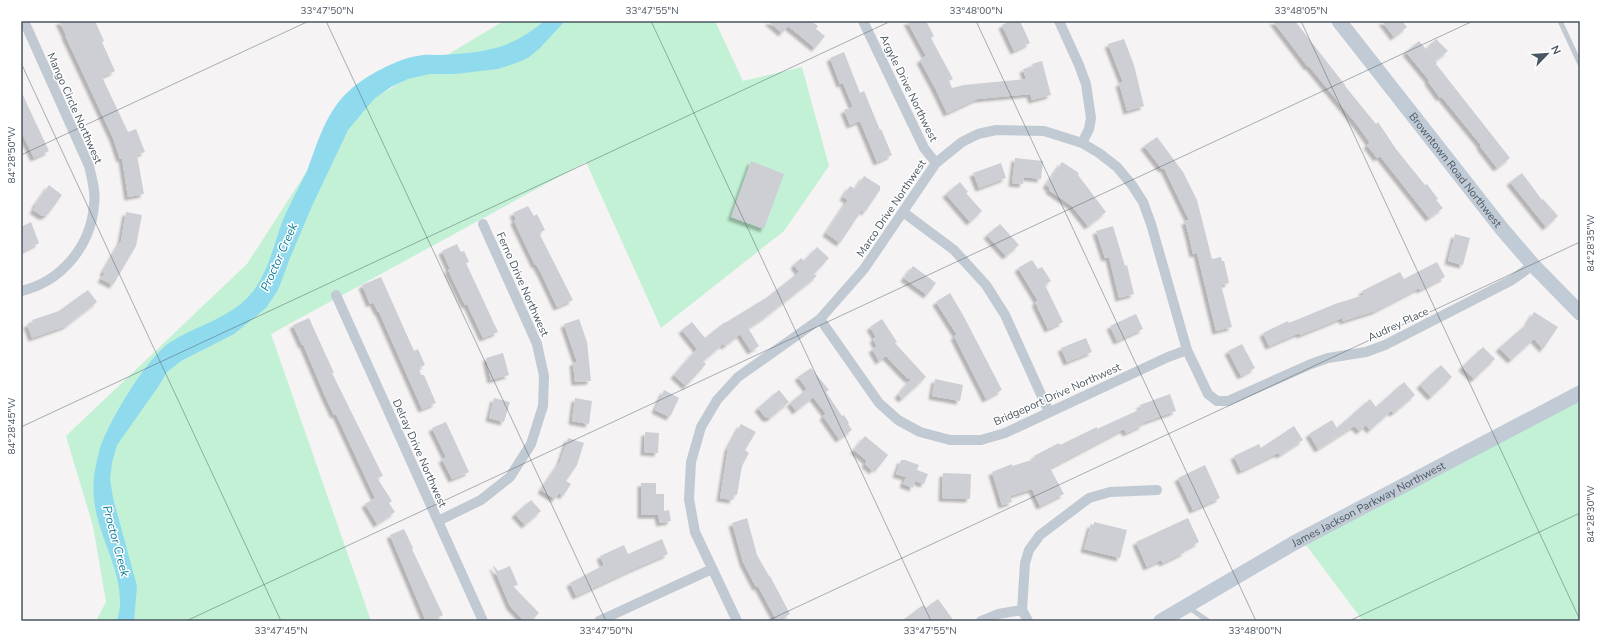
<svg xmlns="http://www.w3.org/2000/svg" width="1601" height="642" font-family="'Nunito Sans',sans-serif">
<defs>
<filter id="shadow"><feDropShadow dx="-3.5" dy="3.5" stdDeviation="1" flood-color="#0004"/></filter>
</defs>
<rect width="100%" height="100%" fill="#f5f3f3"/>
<path fill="#c3f1d5" d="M504 21H715L743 81 802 67 829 166 784 231 661 328 586 162 271 334 371 621H96L106 602 93 526 66 436 247 264 341 118Z
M1580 395V621H1363L1300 537Z"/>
<path fill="#90daee" d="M544 21H565L540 48 528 58 516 63 498 69 455 74H430L408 79 391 87 374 99 348 130 312 206 290 258 278 290 266 308 234 334 181 361 167 372 158 387 117 445 112 463 110 479 113 498 137 586 134 621H117C118 616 120 610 120 604 121 567 97 535 94 498 92 483 95 467 99 452 106 425 148 355 172 341 200 324 234 317 254 290 267 272 273 249 280 228 287 208 298 190 307 171 318 142 326 111 350 90 365 76 397 59 417 56 425 54 434 55 442 55 485 52 510 50 544 21Z"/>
<path fill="#cdcfd5" filter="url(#shadow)" d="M59 21H95L104 41 102 42 115 71 102 77 128 132 136 129 145 152 137 155 144 194 128 197 122 158 120 159 113 138 65 35H66Z
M768 21H811L818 26 816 29 825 36 815 48 788 26 782 33Z
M907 21H926L934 36 931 38 953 79 949 81 952 88 964 85 1026 79 1023 69 1033 66 1032 64 1042 61 1051 95 1032 100 1030 94 977 99 947 113 935 88 920 60 926 56Z
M1010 21H1020L1030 43 1014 51 1002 25Z
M1273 21H1295L1345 85V86L1376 124 1378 122 1396 149 1425 185 1427 184 1438 199 1436 200 1443 208 1429 218 1380 156 1377 158 1367 145 1370 143 1358 126 1309 66 1308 67Z
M1382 21H1402L1407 27 1394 37Z
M1124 39 1134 65 1144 106 1127 111 1119 83 1123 82 1108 44Z
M1436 39 1448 51 1435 61 1437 63 1436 64 1510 158 1497 168 1480 146 1481 145 1441 96 1440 98 1428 81 1429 80 1406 52 1419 41 1426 49Z
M844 52 860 93 864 91 880 130 881 129 892 155 877 162 860 121 850 125 844 110 853 107 843 83 840 84 830 58Z
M21 91 49 151 34 158 21 131Z
M1157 137 1183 172 1197 200 1212 259 1221 257 1222 261H1224L1229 283 1221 285 1232 327 1216 331 1197 253 1193 254 1189 236 1185 221 1189 220 1164 168 1162 169 1144 146Z
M1015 158 1043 161 1041 179 1024 177 1023 184 1012 183Z
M751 161 784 174 764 229 731 217Z
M1062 162 1079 173 1078 175 1106 212 1088 226 1072 206 1049 190 1050 188 1046 185Z
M1001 163 1006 178 979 188 973 173Z
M1522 173 1542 200 1543 199 1558 216 1546 227 1510 182Z
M864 176 880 186V190L865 212 862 210 840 243 826 233 848 200 843 197 850 186 855 189Z
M960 182 968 192 966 193 982 211 970 222 946 194Z
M49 185 62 195 49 213 45 216H42L33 210 36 206 35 205Z
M528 206 534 216 537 214 545 230 539 233 573 300 557 307 542 275 536 264 535 265 514 221 516 219 513 213Z
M126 212 142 215 136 246 113 285 101 279 105 273 103 272 121 241Z
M31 222 39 243 21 252V227Z
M1000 224 1019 245 1006 256 987 235Z
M1113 226 1125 266 1127 265 1134 294 1119 298 1109 257 1105 258 1096 231Z
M1455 234 1470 238 1463 265 1448 261Z
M457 244 461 252 464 251 469 262 466 263 498 332 483 338 467 304 465 305 448 270 450 269 442 251Z
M817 247 829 258 814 274 817 276 765 317 748 328 759 346 751 351 740 334 725 346 723 344 703 361 706 364 686 386 674 375 697 349 682 330 692 322 705 338 725 322V323L769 296 799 272 794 265 801 258 804 261Z
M1032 260 1038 269 1042 267 1051 281 1045 285 1063 322 1048 329 1035 302 1038 301 1018 268Z
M1437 262 1445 277 1420 290 1419 288 1375 311 1343 321 1342 318 1300 335 1299 333 1269 346 1263 333 1288 321 1289 323 1335 304 1364 295 1362 291 1400 272 1404 279Z
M913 266 936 283 927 295 904 278Z
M381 277 414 351 418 349 425 365 419 368 421 375H424L436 403 422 409 379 312H378L373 302 370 304 362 285Z
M88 290 97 302 66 326 32 338 27 324 33 322 32 320 59 311Z
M950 293 963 315 1002 390 986 399 954 336 957 335 936 302Z
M1534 312 1558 327 1543 349 1534 339 1511 360 1499 348 1527 324Z
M1136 314 1143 329 1117 341 1110 326Z
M309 318 334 373H332L383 476 377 478 392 501 389 503 395 512 377 524 365 504 375 498 336 414 334 415 325 396 303 344 302 345 293 325Z
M579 319 587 342 591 381 575 382 573 362H577L564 324Z
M882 319 897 342 895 343 926 377 902 399 898 395 911 379 909 378 908 379 886 356 879 361 872 349 877 346 873 339 876 337 870 327Z
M1086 338 1092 352 1067 362 1061 348Z
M1242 344 1255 368 1241 376 1228 351Z
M1483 347 1495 359 1474 379 1462 367Z
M503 353 509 375 491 380 486 358Z
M1441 365 1452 377 1431 397 1420 385Z
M811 368 829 390 826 392 842 416 844 415 849 423 848 424 852 430 839 439 823 416 826 414 813 397 796 411 790 403 807 389 798 377Z
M935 379 963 385 960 401 932 396Z
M1404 382 1415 395 1395 412 1393 413 1391 411 1370 430 1366 425 1360 431 1354 426 1318 449 1309 434 1332 420 1337 428 1370 399 1376 407Z
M664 390 679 398 670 417 655 410Z
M779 390 789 402 770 418H766L758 408Z
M1170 394 1176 411 1142 423 1143 425 1126 433 1124 429 1050 468 1064 494 1040 506 1032 489 1010 496 1012 502 1002 505 992 472 1012 464V466L1035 459 1034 456 1059 443 1060 445 1097 427V429L1141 409 1140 405Z
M494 398 510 402 504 422 489 418Z
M575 398 592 401 589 424 572 421Z
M446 422 469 472 452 479 442 459 446 457 432 428Z
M741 424 756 432 745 450 749 453 742 466 737 495H734L733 500 720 498 728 448Z
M1294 426 1303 440 1280 455 1278 453 1241 471 1234 456 1259 444 1261 448Z
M645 432 659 433 658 453 644 452Z
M865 436 888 455 877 469 875 467 873 471 865 464 867 461 854 450Z
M568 438 584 443 577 465 566 481 571 484 563 496 559 493 555 499 541 490 560 462Z
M901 460H905L919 465 917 470 928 474 924 484 915 481 913 488 903 484 906 477 896 474Z
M1205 465 1220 498 1193 510 1178 478Z
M943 473 971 474 970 499 942 498Z
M641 483H656V494H664V511L669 510 671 521 660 523 658 515H641Z
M531 500 541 511 525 525 515 514Z
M747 518 757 555 769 576H770L790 614 777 621 758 586 756 587 743 562 732 523Z
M1188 518 1199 542 1184 550 1185 552 1163 563 1161 560 1147 567 1136 542Z
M1094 522 1127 530 1120 558 1084 549 1091 524 1094 525Z
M404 529 413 548 412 549 443 615 431 621H426L390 535Z
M662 539 668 554 631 570 576 596 570 583 604 565 600 556 624 545 628 554Z
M494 566 498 571 510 566 518 585 513 586 539 613 531 621H524L510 606 493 566Z
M938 599 954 621H902L923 605 926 608Z"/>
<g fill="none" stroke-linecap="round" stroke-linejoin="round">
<path stroke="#c1cad2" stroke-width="5" d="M1560 21 1580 64
M1188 607 1208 621"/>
<path stroke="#c1cad2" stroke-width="10" d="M863 21 924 148 936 163
M1059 21 1079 65 1086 84 1091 118 1089 129 1082 143
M903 212 954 250 986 285 1005 315 1049 412
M21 291C61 282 91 246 94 205 96 192 92 179 89 166L24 21
M336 295 483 621
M820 319 879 403 898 420 920 432 950 440H981L1005 433 1168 357 1187 350
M438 521 481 500 510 477 531 444 543 406 544 376 537 344 483 224
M599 621 712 569
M737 621 695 532 689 499 691 462 701 427 717 400 738 377 820 319 864 269 936 163 962 142 978 134 996 130 1044 131 1082 143 1099 153 1117 167 1132 185 1143 202 1151 224 1187 350 1208 394 1217 401H1228L1311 364 1328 358 1366 352 1385 345 1512 280 1533 265
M981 621 998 614 1022 610
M1028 621 1022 610 1025 563 1029 550 1040 535 1089 498 1110 492 1157 490"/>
<g stroke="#c1cbd6" stroke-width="15">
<path id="s1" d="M1339 21 1502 229 1533 265 1580 313"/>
<path id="s2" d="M1161 621 1294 543 1580 393"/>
</g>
</g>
<path fill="none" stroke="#4a5661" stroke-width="1" stroke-opacity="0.45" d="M326 21 606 621M651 21 931 621M976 21 1256 621M1301 21 1580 620M21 63 281 621M21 155 309 21M21 427 891 21M186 621 1473 21M767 621 1580 242M1349 621 1580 513"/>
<g text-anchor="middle" stroke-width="3" stroke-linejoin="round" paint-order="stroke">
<g font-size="11" fill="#4a5661" stroke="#fff">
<text transform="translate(909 88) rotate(64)" y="4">Argyle Drive Northwest</text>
<text transform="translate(75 108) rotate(66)" y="4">Mango Circle Northwest</text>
<text dy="4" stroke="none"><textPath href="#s1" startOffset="189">Browntown Road Northwest</textPath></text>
<text transform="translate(891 208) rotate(-56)" y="4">Marco Drive Northwest</text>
<text transform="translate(523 284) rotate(66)" y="4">Ferno Drive Northwest</text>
<text transform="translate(1398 324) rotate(-25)" y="4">Audrey Place</text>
<text transform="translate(1057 394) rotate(-24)" y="4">Bridgeport Drive Northwest</text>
<text transform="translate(420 453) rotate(66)" y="4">Delray Drive Northwest</text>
<text dy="4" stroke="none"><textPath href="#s2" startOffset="238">James Jackson Parkway Northwest</textPath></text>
</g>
<g font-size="12" font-style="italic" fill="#0c7c9b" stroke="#fff">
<text transform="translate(279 257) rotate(-66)" y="4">Proctor Creek</text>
<text transform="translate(116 541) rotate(75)" y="4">Proctor Creek</text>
</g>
</g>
<rect width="1601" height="642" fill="none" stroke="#ffffff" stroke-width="44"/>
<g transform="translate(1547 54) rotate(65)" stroke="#ffffff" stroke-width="3" paint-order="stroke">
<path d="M0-3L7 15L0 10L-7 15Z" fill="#4a5661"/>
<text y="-6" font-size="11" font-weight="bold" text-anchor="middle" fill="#4a5661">N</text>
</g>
<rect x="22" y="22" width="1557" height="598" fill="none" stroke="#4a5661" stroke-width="1.5"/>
<g font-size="10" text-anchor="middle" fill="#4a5661">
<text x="327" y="14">33°47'50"N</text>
<text x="652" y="14">33°47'55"N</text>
<text x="976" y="14">33°48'00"N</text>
<text x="1301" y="14">33°48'05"N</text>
<text transform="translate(11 155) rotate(-90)" y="4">84°28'50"W</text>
<text transform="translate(1590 243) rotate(-90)" y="4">84°28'35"W</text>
<text transform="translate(11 426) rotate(-90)" y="4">84°28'45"W</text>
<text transform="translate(1590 514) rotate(-90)" y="4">84°28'30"W</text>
<text x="281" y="634">33°47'45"N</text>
<text x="606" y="634">33°47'50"N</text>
<text x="930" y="634">33°47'55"N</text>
<text x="1255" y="634">33°48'00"N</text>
</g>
</svg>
